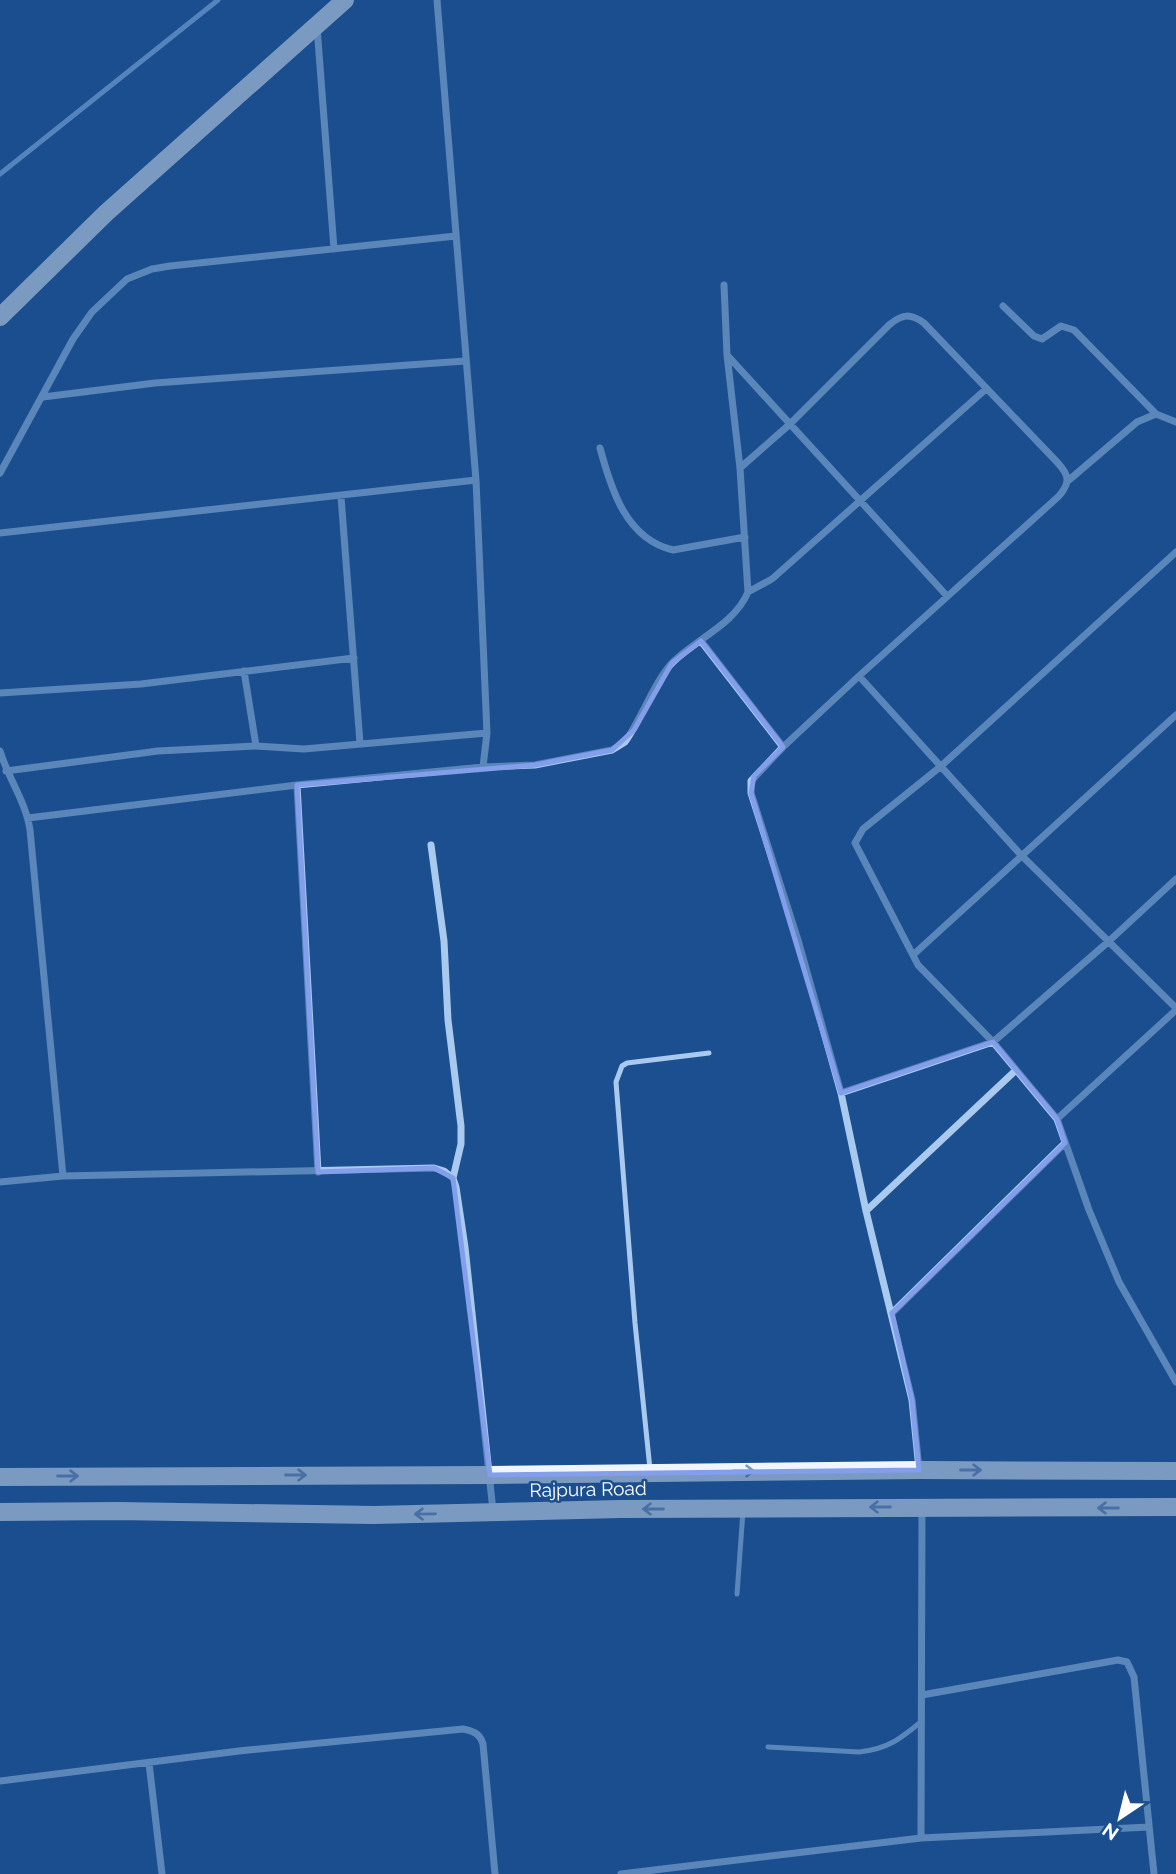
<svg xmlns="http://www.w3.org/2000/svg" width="1176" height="1874" font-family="Raleway,sans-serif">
<rect width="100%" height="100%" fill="#1b4f8f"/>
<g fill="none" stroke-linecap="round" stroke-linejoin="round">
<path stroke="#9cc4f0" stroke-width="5" d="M0 174 218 0"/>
<path stroke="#a9c9ee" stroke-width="5" d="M650 1469 635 1323 616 1082 622 1066 627 1063 709 1053
M737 1594 743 1511
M768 1747 859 1752C888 1749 900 1739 922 1721"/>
<path stroke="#a9c9ee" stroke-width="7" d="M437 0 476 480 487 733 483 767
M317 27 334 249
M1003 306 1034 336 1042 339 1061 326 1074 330 1156 414
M728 356 947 596
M43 397 155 383 465 361
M600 448C611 489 626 539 673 550L745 537
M740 468 790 424 889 325C902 314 910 313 924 323L1057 462C1069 475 1071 482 1059 496L859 676 783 747 751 781V793L798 940 841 1093 866 1211 912 1400 919 1469
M0 473 73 339 92 312 127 279 152 269 170 266 456 236
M1069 480 1137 422 1156 414 1176 422
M341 497 360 743
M0 533 476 480
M1176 552 940 767 863 829 855 843 918 965 993 1042 1057 1119 1089 1210 1119 1282 1176 1382
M748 592 772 579 986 389
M701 641 783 747
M244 671 256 746
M859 676 1021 855 1176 1008
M0 693 141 684 354 658
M0 751C8 778 26 802 30 830L63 1176
M6 771 158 751 256 746 304 749 487 733
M297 785 318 1172
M28 818 297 785 483 767 535 765 612 750 625 742C641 720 655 680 673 662 696 639 735 624 748 592L740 468 727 355 724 285
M431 845 444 941 448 1020 461 1126V1144L453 1178
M913 955 1176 715
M841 1093 993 1042 1108 942 1176 879
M1057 1119 1176 1010
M0 1182 63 1176 434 1168 444 1171 453 1178 456 1187 465 1247 493 1511
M866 1211 1016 1070
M892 1313 1065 1143
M922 1695 1118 1660 1127 1662 1134 1677 1154 1874
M149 1763 162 1874
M0 1781 239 1751 463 1729C474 1731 480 1734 483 1744L495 1874
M921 1838 922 1508
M621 1874 921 1838 1149 1827"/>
<path stroke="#f0f6ff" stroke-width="18" d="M0 317 106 213 345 0
M0 1477 490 1475 919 1470 1176 1471
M0 1512 118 1511 374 1515 620 1509 1176 1507"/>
</g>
<defs><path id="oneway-shaft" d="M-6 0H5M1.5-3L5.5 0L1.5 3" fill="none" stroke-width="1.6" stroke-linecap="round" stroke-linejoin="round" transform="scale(1.75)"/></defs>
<g stroke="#7b9ac1">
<use href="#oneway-shaft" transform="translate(971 1470)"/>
<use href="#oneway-shaft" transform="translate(744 1471)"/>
<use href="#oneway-shaft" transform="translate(296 1475)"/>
<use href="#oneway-shaft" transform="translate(68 1476)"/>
<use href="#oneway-shaft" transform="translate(880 1507) rotate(180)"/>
<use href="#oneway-shaft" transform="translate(1108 1508) rotate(180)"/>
<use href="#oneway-shaft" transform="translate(653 1509) rotate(180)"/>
<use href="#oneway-shaft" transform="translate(425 1514) rotate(179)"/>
</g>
<path d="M0 0H1176V1874H0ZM701 641 783 747 754 776 751 793 841 1093 993 1042 1057 1119 1065 1143 892 1313 912 1400 919 1470 490 1475 453 1178 434 1168 318 1172 297 785 535 765 612 750 634 730 672 663Z" fill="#1b4f8f" fill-opacity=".55" fill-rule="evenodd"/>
<path fill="none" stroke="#839eea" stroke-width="5" stroke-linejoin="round" d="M701 641 783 747 754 776 751 793 841 1093 993 1042 1057 1119 1065 1143 892 1313 912 1400 919 1470 490 1475 453 1178 434 1168 318 1172 297 785 535 765 612 750 634 730 672 663Z"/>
<g text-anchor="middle" stroke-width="5" stroke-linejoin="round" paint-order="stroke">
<g font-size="19" fill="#fff" stroke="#1b4f8f">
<text transform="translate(588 1489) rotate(-1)" y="7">Rajpura Road</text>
</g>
</g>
<g transform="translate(1120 1818) rotate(215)" stroke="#1b4f8f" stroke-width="5" paint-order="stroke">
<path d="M0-5L12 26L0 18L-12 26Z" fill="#ffffff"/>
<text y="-10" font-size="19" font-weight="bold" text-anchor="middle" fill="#ffffff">N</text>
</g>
</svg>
